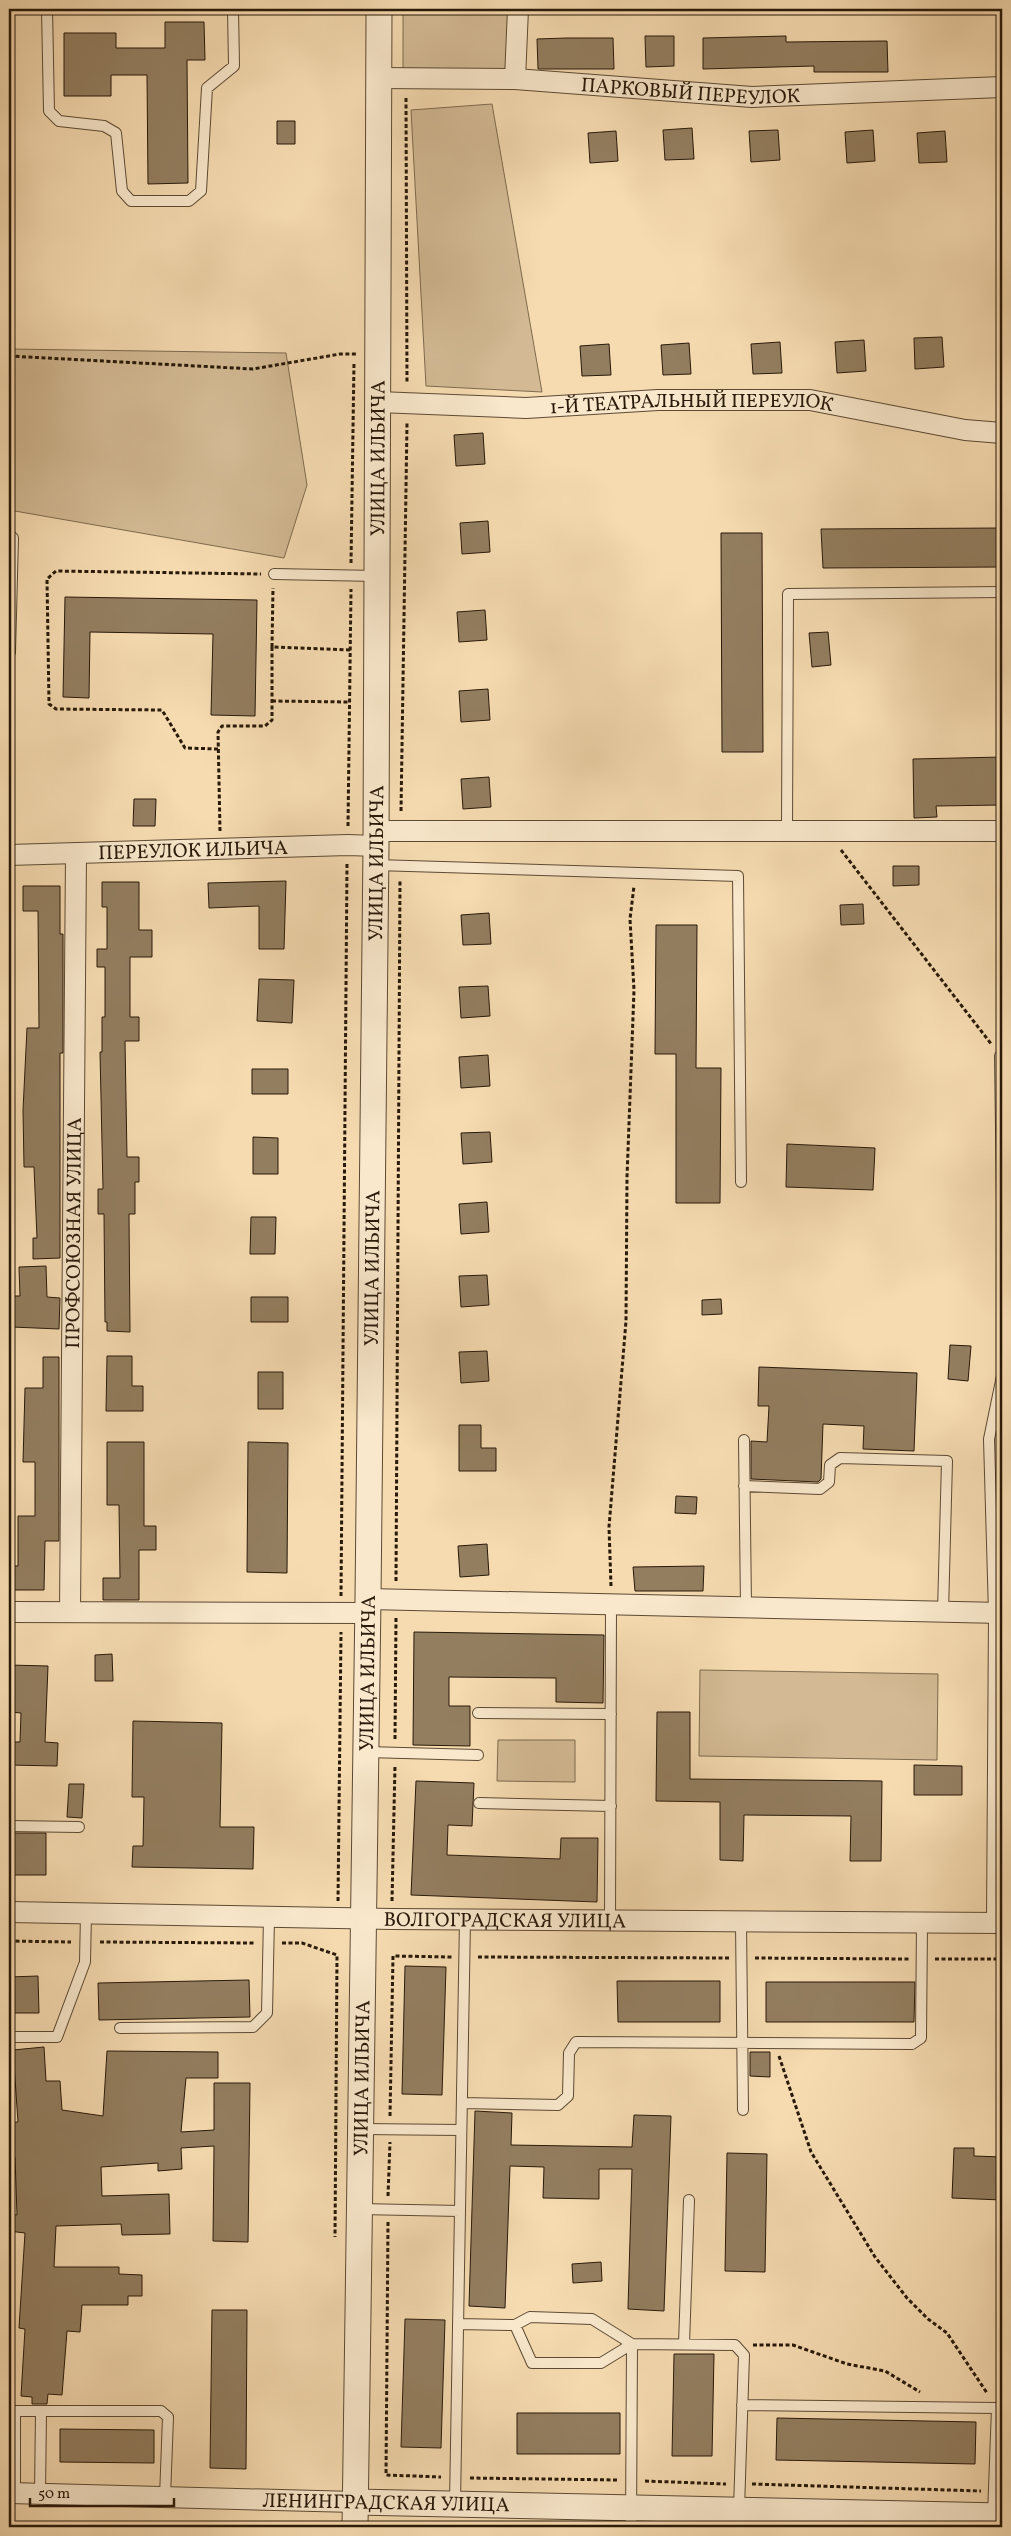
<svg xmlns="http://www.w3.org/2000/svg" width="1011" height="2536" font-family="Vollkorn,serif">
<rect width="100%" height="100%" fill="#f6dbb1"/>
<filter id="stains"><feTurbulence type="fractalNoise" baseFrequency=".004" numOctaves="4"/><feColorMatrix values="0 0 0 0 .2 0 0 0 0 .09 0 0 0 0 .02 0 0 0 .5 -.17"/></filter>
<radialGradient id="worn" r=".72"><stop offset=".6" stop-color="#630" stop-opacity="0"/><stop offset="1" stop-color="#630" stop-opacity=".3"/></radialGradient>
<path fill="#d3ba94" stroke="#7e6a4e" d="M403 9H514L510 70 403 71Z
M492 104 542 392 426 386 411 110Z
M9 349 286 353 307 485 284 558 9 510Z
M700 1670 938 1674 937 1760 699 1756Z
M498 1740H575V1782L497 1781Z"/>
<path fill="#937e60" stroke="#281909" d="M165 22H204L205 60H187L188 183 148 184 147 75H111V96H64V33H116V48H165Z
M645 36H674V66L646 67Z
M786 36V42L887 41 888 72H814V66L703 69V38Z
M566 38H613L614 69H538L537 39Z
M277 121H295V144H277Z
M692 128 694 159 665 160 663 130Z
M778 130 780 160 751 162 749 131Z
M873 130 875 161 847 163 845 132Z
M616 131 618 161 590 163 588 133Z
M945 131 947 162 919 163 917 133Z
M942 337 944 367 915 369 914 338Z
M864 340 866 371 837 373 835 342Z
M780 342 782 373 753 374 751 344Z
M689 343 691 374 663 375 661 345Z
M609 344 611 375 582 376 580 346Z
M483 433 485 464 456 466 454 435Z
M488 521 490 552 462 554 460 523Z
M1002 528V567L823 568 821 529Z
M721 533H762L763 752H722Z
M65 597 257 600 255 716 211 715 213 634 90 632 89 698 63 697Z
M485 610 487 640 459 642 457 612Z
M828 632 831 665 812 667 809 633Z
M488 689 490 720 461 722 459 691Z
M1002 757V805L936 806 937 817 914 818 913 759Z
M489 777 491 807 463 809 461 779Z
M134 799H156L155 826H133Z
M893 866H919V885L893 886Z
M286 881 284 949H259V906L209 908 208 883Z
M102 882H139V930H152V957H130V1017H139V1041H125L127 1157H139V1182H135V1214H129L130 1332 107 1331V1322H105L104 1214H98V1189H103L100 1052H102V1017H105V967H97V949H107V907H102Z
M23 886H60V934H63V1053H60V1258L33 1259V1238H37L34 1167H24L23 1110 27 1028H39L38 911H23Z
M863 904 864 924 841 925 840 905Z
M489 913 491 944 463 945 461 915Z
M656 925H697L696 1068H721L720 1203H676V1054H655Z
M259 979 294 980 292 1023 257 1021Z
M488 986 490 1016 461 1018 459 987Z
M488 1055 490 1086 461 1088 459 1057Z
M252 1069H288V1094H252Z
M490 1132 492 1162 463 1164 461 1133Z
M253 1137 278 1138V1174H253Z
M787 1144 875 1148 873 1190 786 1187Z
M487 1202 489 1232 461 1234 459 1204Z
M251 1217H276L275 1254H250Z
M46 1266 47 1297 60 1298 59 1329 12 1327 14 1296H20L19 1267Z
M487 1275 489 1305 461 1307 459 1276Z
M251 1297H288V1322H251Z
M721 1299 722 1314 702 1315V1300Z
M950 1345 971 1346 968 1381 948 1379Z
M487 1351 489 1381 461 1383 459 1352Z
M107 1356H132V1386H143V1411H106Z
M43 1357H59V1541H45L44 1590H9V1566H18V1516H35V1462H23L25 1388H43Z
M759 1367 917 1373 914 1451 863 1449 864 1426 823 1424 821 1479 818 1482 751 1479V1441L767 1442 769 1406H758Z
M258 1372H283V1409H258Z
M459 1425H481V1448H496V1471H459Z
M107 1442H144V1526H156V1550H139V1600H103V1578H120L119 1505H107Z
M248 1442 288 1443 287 1573 247 1572Z
M676 1496 697 1497 696 1514 675 1513Z
M487 1544 489 1575 460 1577 458 1546Z
M704 1566 703 1591H635L633 1567Z
M414 1632 604 1635 603 1703 556 1702V1678L449 1677V1706H470V1746L413 1745Z
M112 1654 113 1681H95V1655Z
M9 1665 48 1666 45 1742 58 1743 57 1766 9 1765V1742H20L21 1713 9 1712Z
M657 1712H690V1779L882 1781 881 1861H850L851 1816 744 1815 743 1861 720 1860V1802L656 1801Z
M133 1721 222 1723 220 1827H254L253 1869 132 1867 133 1846H143L144 1797H132Z
M914 1765 962 1766V1795H914Z
M416 1781 474 1783 472 1826 448 1825 447 1855 560 1859 561 1838H598L597 1902 411 1895Z
M69 1784H84L82 1818 67 1817Z
M9 1833H46V1875H9Z
M405 1966 446 1967 442 2095 402 2094Z
M38 1976 39 2013H9V1977Z
M249 1980 250 2017 99 2020 98 1983Z
M617 1981H720V2022H618Z
M766 1982H915L914 2022H766Z
M44 2047 46 2081H60L62 2110 103 2116 107 2051 218 2052V2078H186L181 2132 214 2130V2083H250L248 2242 213 2241 214 2146 181 2148 182 2169 158 2171V2163L101 2167 102 2196 169 2194 170 2234 122 2235 121 2224 56 2226 54 2267H119V2274L142 2275V2296H128V2305H82L80 2332 67 2331 62 2395 48 2394 47 2404H32V2397L21 2396 25 2329 19 2328 25 2233 9 2231V2214L17 2215 15 2157 9 2158V2123L18 2122 13 2050Z
M750 2052H770V2077L750 2076Z
M475 2111 512 2113 511 2145 632 2147 634 2115 671 2116 664 2311 628 2309 632 2169H599V2199L543 2198 544 2167 510 2166 505 2308 469 2306Z
M954 2148H974V2156L1002 2157V2200L952 2198Z
M727 2153 767 2154 765 2272 725 2271Z
M601 2262 602 2281 573 2283 572 2264Z
M212 2310H247L246 2469 210 2468Z
M405 2319 445 2320 441 2448 401 2447Z
M674 2354H714L712 2456H672Z
M517 2413H620V2454H517Z
M777 2418 976 2422 975 2464 776 2460Z
M60 2429 154 2430V2463L60 2462Z"/>
<g fill="none" stroke-linecap="round" stroke-linejoin="round">
<g stroke="#5c4a33" stroke-width="12">
<path id="service" d="M47 9 49 111 59 121 104 126 116 133 122 191 131 201H189L201 191 207 88 234 66 233 9
M9 534 13 538 10 652
M274 574 377 576
M787 830 788 594 1002 592
M375 865 738 876 741 1182
M1000 1056 1002 1200
M744 1440 746 1607
M744 1486 820 1489 829 1482 830 1465 840 1458 947 1461 943 1612
M478 1713 611 1714
M366 1752 478 1755
M479 1803 611 1806
M9 1826 79 1827
M610 1920 611 1604
M741 1921 743 2110
M992 1923 994 1613 989 1439 1002 1376
M120 2028 253 2027 267 2013 269 1917
M9 2037H57L85 1962 86 1913
M462 2103 558 2105 568 2096 569 2053 576 2042 912 2044 921 2038 922 1923
M360 2129 461 2130
M359 2209 460 2211
M458 2324 515 2325 530 2317 592 2319 632 2344 601 2363H532L515 2325
M684 2344 689 2200
M742 2405 997 2408
M9 2411H161L168 2417 165 2497
M15 2493V2411
M40 2494 41 2411
M455 2503 465 1919
M993 2515 997 2408 1002 2405
M631 2527 632 2344 735 2345 744 2355 739 2509"/>
</g>
<g stroke="#5c4a33" stroke-width="22">
<g id="minor">
<path id="s1" d="M379 78 515 79 752 97 1002 87"/>
<path d="M515 79 518 9"/>
<path id="s2" d="M378 402 526 408 658 400H810L965 430 1002 433"/>
<path d="M375 831H1002"/>
<path id="s3" d="M9 855 348 845 376 846"/>
<path d="M368 1599 1002 1613"/>
<path d="M9 1612 368 1613"/>
<path id="s4" d="M70 1612 76 854"/>
<path id="s5" d="M9 1912 392 1919 1002 1923"/>
<path d="M9 2493 355 2502"/>
</g>
</g>
<g stroke="#5c4a33" stroke-width="27">
<g id="tertiary">
<path d="M355 2502 1002 2516"/>
<path id="s6" d="M355 2527 368 1599 376 846 379 9"/>
</g>
</g>
<path stroke="#281909" stroke-width="3" stroke-dasharray="4 2.5" stroke-linecap="butt" d="M406 98 407 384
M9 356 253 369 340 354H357
M351 563 354 362
M272 647 273 588
M272 701 349 702
M218 749 185 748 162 710 56 709 49 704 47 579 56 571 261 574
M401 811 407 423
M348 826 351 589
M220 831 218 732 222 726H265L272 720V647L350 650
M841 850 992 1045
M396 1581 400 880
M611 1586 609 1527 626 1321 627 1177 634 990 630 919 634 886
M341 1596 347 864
M395 1739 396 1618
M338 1901 341 1632
M392 1901 395 1765
M9 1941 71 1942
M100 1942 256 1943
M282 1943H302L337 1955 335 2237
M478 1957 729 1958
M755 1958 909 1959
M935 1959H1002
M779 2056 811 2152 875 2257 907 2298 928 2319 947 2333 987 2393
M390 2116 393 1956 452 1957
M388 2196 390 2142
M388 2222 386 2475 441 2477
M753 2345H793L847 2364 885 2371 920 2392
M470 2478 619 2480
M645 2481 726 2484
M752 2484 981 2491"/>
<use href="#service" stroke="#f9e8cc" stroke-width="10"/>
<use href="#minor" stroke="#f9e8cc" stroke-width="20"/>
<use href="#tertiary" stroke="#f9e8cc" stroke-width="25"/>
</g>
<g text-anchor="middle" stroke-width="4" stroke-linejoin="round" paint-order="stroke">
<g font-size="20" fill="#281909" stroke="#f9e8cc">
<text dy="7" stroke="none"><textPath href="#s1" startOffset="312">ПАРКОВЫЙ ПЕРЕУЛОК</textPath></text>
<text dy="7" stroke="none"><textPath href="#s2" startOffset="314">1-Й ТЕАТРАЛЬНЫЙ ПЕРЕУЛОК</textPath></text>
<text dy="7" stroke="none"><textPath href="#s6" startOffset="2069">УЛИЦА ИЛЬИЧА</textPath></text>
<text dy="7" stroke="none"><textPath href="#s3" startOffset="184">ПЕРЕУЛОК ИЛЬИЧА</textPath></text>
<text dy="7" stroke="none"><textPath href="#s6" startOffset="1664">УЛИЦА ИЛЬИЧА</textPath></text>
<text dy="7" stroke="none"><textPath href="#s4" startOffset="379">ПРОФСОЮЗНАЯ УЛИЦА</textPath></text>
<text dy="7" stroke="none"><textPath href="#s6" startOffset="1259">УЛИЦА ИЛЬИЧА</textPath></text>
<text dy="7" stroke="none"><textPath href="#s6" startOffset="854">УЛИЦА ИЛЬИЧА</textPath></text>
<text dy="7" stroke="none"><textPath href="#s5" startOffset="496">ВОЛГОГРАДСКАЯ УЛИЦА</textPath></text>
<text dy="7" stroke="none"><textPath href="#s6" startOffset="449">УЛИЦА ИЛЬИЧА</textPath></text>
<text transform="translate(386 2502) rotate(1)" y="7">ЛЕНИНГРАДСКАЯ УЛИЦА</text>
</g>
</g>
<rect width="1011" height="2536" fill="none" stroke="#f6dbb1" stroke-width="30"/>
<rect x="10" y="10" width="991" height="2516" fill="none" stroke="#281909" stroke-width="2.5"/>
<rect x="15" y="15" width="981" height="2506" fill="none" stroke="#281909"/>
<path d="M30 2498v8h144v-8" fill="none" stroke="#281909" stroke-width="2.5"/>
<text x="38" y="2498" font-size="15" fill="#281909" stroke="#f9e8cc" stroke-width="4" paint-order="stroke">50 m</text>
<rect width="100%" height="100%" filter="url(#stains)"/>
<rect width="100%" height="100%" fill="url(#worn)"/>
</svg>
